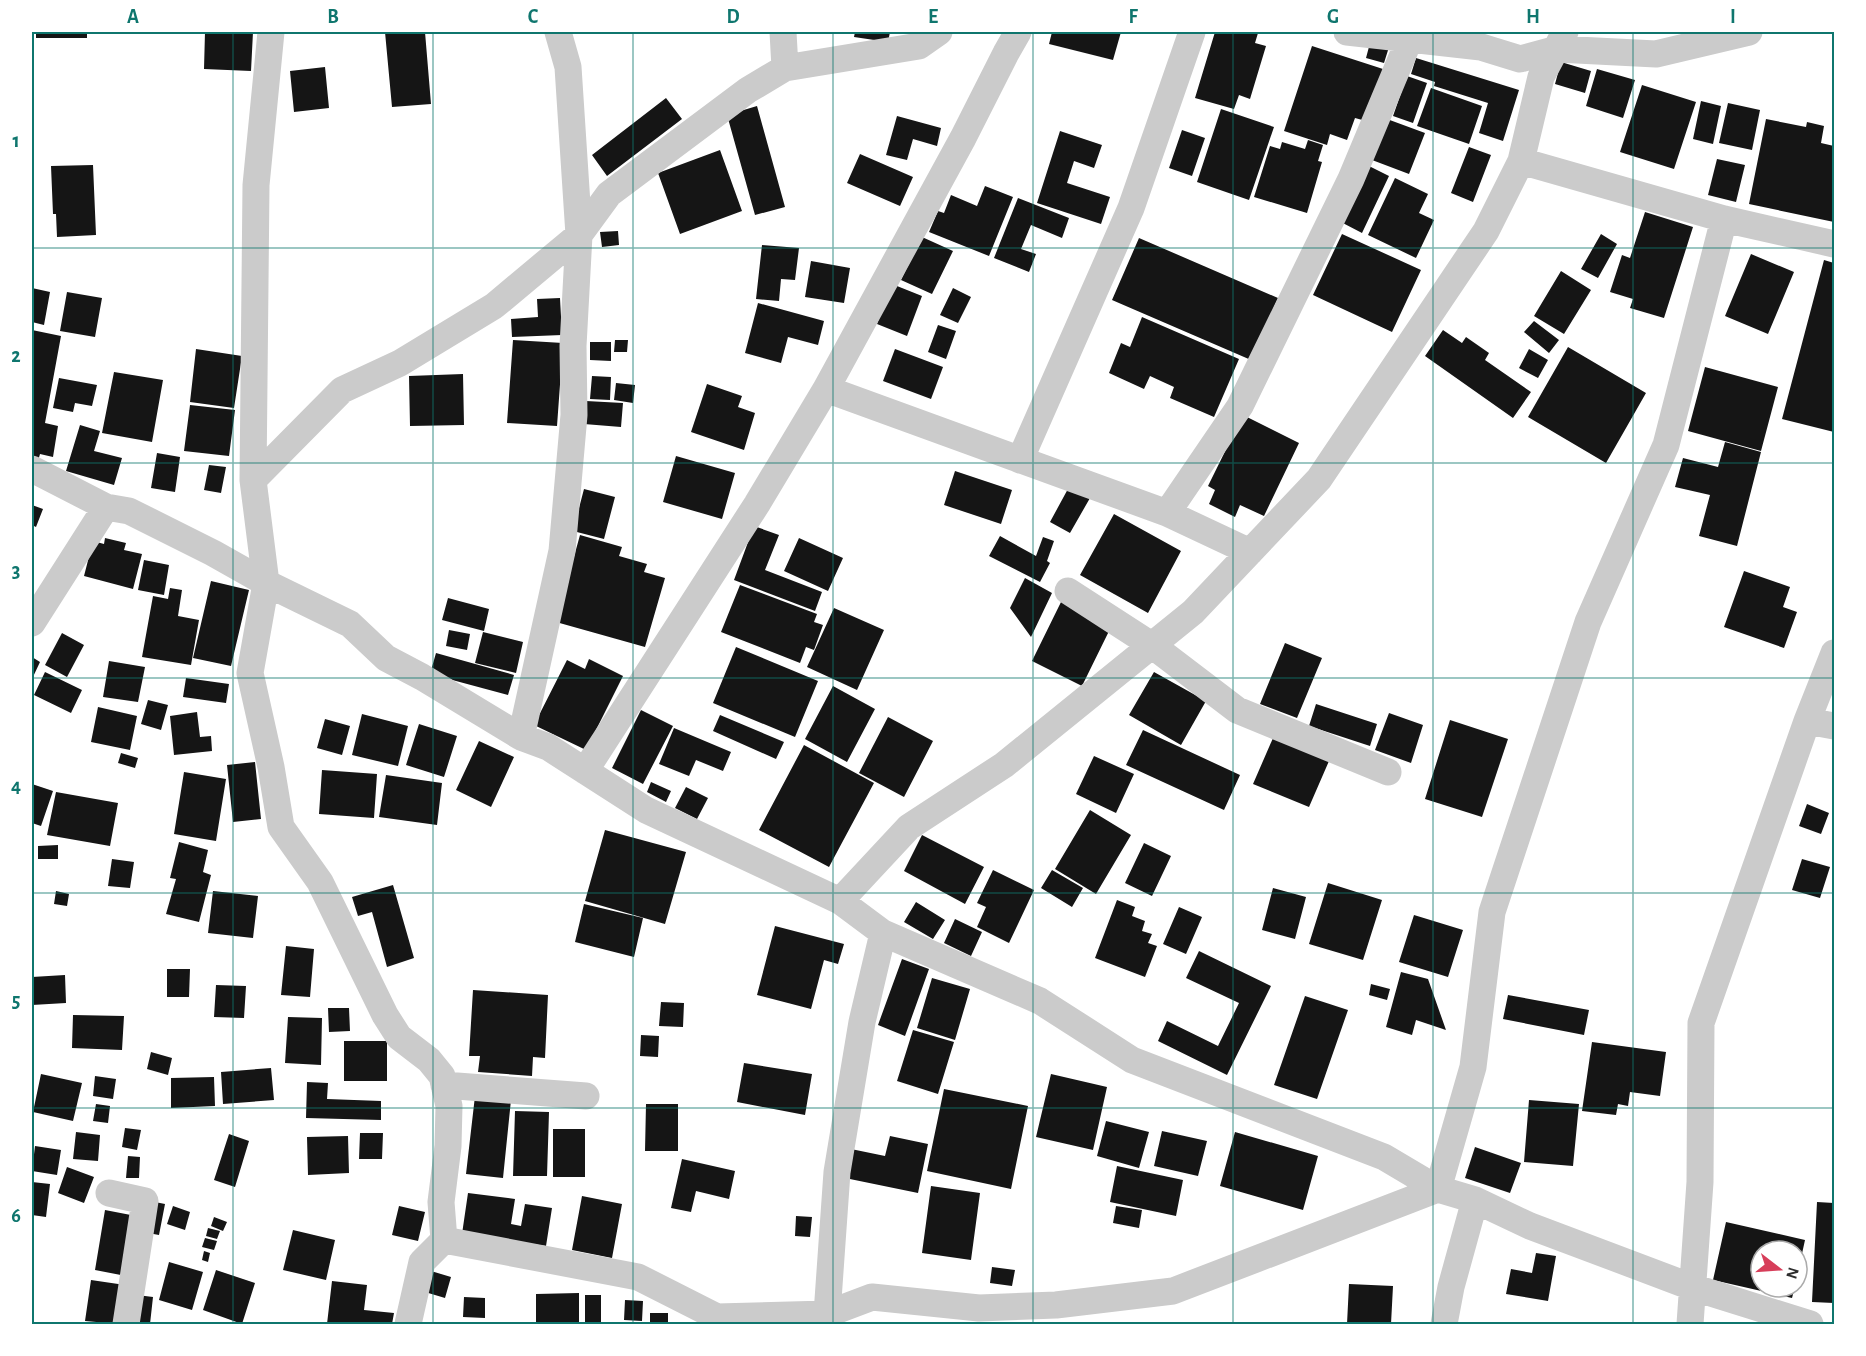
<svg xmlns="http://www.w3.org/2000/svg" width="1866" height="1356" font-family="'Alegreya Sans',sans-serif">
<rect width="100%" height="100%" fill="#fff"/>
<path fill="#151515" d="M36 32H87V38H36Z
M205 32H253L251 71 204 69Z
M385 32H425L431 104 392 107Z
M855 32H890L888 42 854 37Z
M1052 32H1121L1113 60 1049 44Z
M1215 32H1252L1258 33 1255 43 1266 46 1250 99 1239 95 1234 109 1195 98Z
M1370 43 1389 47 1384 63 1366 58Z
M1312 46 1383 69 1366 121 1355 118 1347 140 1330 134 1327 145 1284 131Z
M1416 58 1519 90 1503 141 1479 133 1488 103 1434 86 1435 82 1411 74Z
M1561 62 1591 71 1585 93 1555 84Z
M325 67 329 108 294 112 290 71Z
M1597 69 1635 80 1623 118 1586 106Z
M1407 76 1427 83 1413 123 1393 116Z
M1642 85 1696 102 1674 169 1620 152Z
M1431 88 1482 106 1469 144 1417 126Z
M666 98 682 119 607 176 592 155Z
M1701 101 1721 106 1713 144 1693 139Z
M1728 103 1760 110 1752 150 1719 143Z
M757 106 785 207 755 215 727 115Z
M1221 109 1274 127 1249 200 1197 182Z
M897 116 941 128 937 146 913 139 907 160 886 155Z
M1387 119 1425 133 1409 174 1372 160Z
M1766 119 1806 127 1807 122 1824 126 1821 143 1834 146V222L1749 204Z
M1182 130 1205 138 1192 176 1169 168Z
M1060 131 1102 145 1094 168 1074 161 1067 183 1110 197 1101 224 1037 203Z
M1308 140 1323 145 1318 161 1322 162 1307 213 1254 197 1270 146 1280 149 1282 142 1305 149Z
M1469 147 1491 155 1473 202 1451 193Z
M720 150 742 211 680 234 658 173Z
M860 154 913 177 900 206 847 183Z
M1717 159 1745 165 1736 202 1708 195Z
M1365 164 1389 176 1362 233 1337 220Z
M93 165 96 235 57 237 56 214H53L51 166Z
M1395 178 1428 194 1419 213 1434 220 1416 258 1368 235Z
M985 186 1013 197 989 256 929 232 938 211 944 213 951 195 977 206Z
M1018 198 1069 218 1062 238 1031 225 1021 249 1036 254 1029 272 994 258Z
M1645 212 1693 227 1664 318 1630 308 1633 299 1610 292 1622 255 1630 258Z
M618 231 619 245 602 247 600 232Z
M1342 234 1421 270 1392 332 1313 295Z
M1601 234 1617 244 1598 278 1581 269Z
M922 237 953 251 932 294 901 280Z
M1139 238 1278 298 1251 360 1112 300Z
M762 245 799 248 795 280 781 279 779 301 756 299Z
M1751 254 1794 272 1768 334 1725 316Z
M1824 260 1834 263V432L1782 419Z
M811 261 850 268 844 303 805 297Z
M1561 271 1591 290 1564 334 1534 316Z
M892 284 922 296 907 336 877 324Z
M32 288 50 292 44 325 32 322Z
M953 288 971 297 958 323 940 315Z
M67 292 102 298 95 337 60 331Z
M560 298 562 335 512 337 511 319 538 317 537 299Z
M758 303 824 321 818 345 788 337 781 363 745 353Z
M1142 317 1239 359 1214 417 1170 398 1174 387 1150 376 1144 389 1109 373 1121 343 1130 347Z
M1534 321 1559 340 1549 353 1524 332Z
M938 325 956 331 946 359 928 352Z
M32 330 61 336 45 423 58 426 53 457 40 454 38 461 32 460Z
M1443 330 1462 343 1466 337 1489 353 1485 360 1531 392 1513 418 1425 356Z
M513 340 563 343 557 426 507 423Z
M615 340H628L627 352H614Z
M590 342H611V361L590 360Z
M1568 347 1646 393 1606 463 1528 417Z
M196 349 242 356 234 408 190 402Z
M895 349 943 367 931 399 883 381Z
M1529 349 1548 360 1538 378 1519 368Z
M1705 367 1778 387 1761 451 1688 431Z
M114 372 163 380 152 442 102 433Z
M463 374 464 425 410 426 409 376Z
M592 376 611 377 610 400 590 399Z
M59 378 97 385 92 406 75 403 73 412 53 408Z
M616 383 635 385 633 403 614 400Z
M707 384 742 396 738 407 755 413 744 450 691 432Z
M586 401 623 403 621 427 584 424Z
M190 405 235 410 229 456 184 451Z
M1243 415 1299 443 1264 516 1240 505 1235 517 1209 504 1215 490 1208 486Z
M80 425 100 431 94 451 122 458 114 485 66 471Z
M1725 442 1761 452 1737 546 1699 536 1710 495 1675 487 1683 458 1718 467Z
M157 453 180 457 175 492 151 488Z
M676 456 735 473 722 519 663 502Z
M209 465 226 467 221 493 204 490Z
M955 471 1012 490 1001 524 944 505Z
M1069 487 1090 498 1070 533 1050 522Z
M584 489 615 497 604 539 573 531Z
M32 505 43 509 36 527 32 525Z
M1114 514 1181 551 1148 613 1080 575Z
M754 526 779 535 765 570 822 592 815 611 734 580Z
M580 535 622 547 619 556 647 564 644 572 665 578 645 647 556 622Z
M1000 536 1036 556 1043 537 1054 541 1047 561 1050 563 1040 582 989 556Z
M105 538 126 543 124 550 142 554 133 589 84 576 93 541 104 544Z
M799 538 843 558 828 591 784 571Z
M144 560 169 565 164 595 138 590Z
M1744 571 1790 587 1783 607 1797 612 1784 648 1724 627Z
M1025 578 1052 593 1031 637 1010 608Z
M211 581 249 590 231 666 193 658Z
M740 585 817 614 814 622 823 625 814 650 806 647 800 663 721 632Z
M170 588 182 590 178 616 199 620 191 665 142 657 153 596 168 599Z
M448 598 489 609 484 631 442 620Z
M1062 600 1112 625 1082 686 1032 661Z
M834 608 884 630 857 690 807 667Z
M449 630 470 634 467 650 446 646Z
M483 632 523 642 516 673 475 663Z
M62 633 84 645 67 677 45 665Z
M1285 643 1322 658 1297 718 1260 704Z
M736 647 818 681 795 737 713 703Z
M436 653 514 675 508 695 430 674Z
M32 657 40 662 32 679Z
M589 659 623 676 586 750 534 725 567 660 585 669Z
M109 661 145 667 138 702 103 697Z
M45 672 82 690 71 713 34 695Z
M1154 672 1206 701 1181 745 1129 715Z
M186 678 229 684 226 703 183 697Z
M833 686 875 709 847 762 805 739Z
M148 700 168 705 161 730 141 724Z
M1316 704 1377 724 1370 746 1309 726Z
M98 707 137 716 130 750 91 742Z
M641 710 673 726 643 784 612 768Z
M197 712 200 737 211 736 212 751 174 755 170 716Z
M1389 713 1423 725 1411 763 1375 750Z
M362 714 408 726 398 766 352 755Z
M720 715 784 742 776 759 713 731Z
M888 717 933 741 904 797 859 773Z
M325 719 350 726 342 755 317 748Z
M1450 720 1508 739 1482 817 1425 799Z
M419 724 457 736 444 777 406 765Z
M674 728 731 752 723 771 696 760 689 776 659 764Z
M1143 730 1240 775 1224 810 1126 765Z
M1273 738 1329 761 1309 807 1253 784Z
M479 741 514 757 491 807 456 790Z
M804 745 874 783 829 867 759 830Z
M121 753 138 758 135 768 118 763Z
M1094 756 1134 774 1116 813 1076 794Z
M255 762 261 819 233 822 227 765Z
M322 770 377 774 374 818 319 814Z
M184 772 226 779 216 841 174 834Z
M386 775 442 783 437 825 379 817Z
M651 782 671 791 666 802 647 792Z
M32 784 53 791 41 826 32 823Z
M686 787 708 798 697 819 675 808Z
M56 792 118 803 110 846 47 835Z
M1807 804 1829 813 1821 834 1799 826Z
M1090 810 1131 835 1096 894 1055 869Z
M605 830 686 852 665 924 585 901Z
M922 835 984 867 965 904 904 871Z
M179 842 208 850 203 872 211 875 199 922 166 914 176 879 170 878Z
M1144 843 1171 856 1152 896 1125 883Z
M58 845V859H38V846Z
M112 859 134 862 130 888 108 886Z
M1802 859 1830 867 1820 898 1792 890Z
M993 870 1034 890 1009 943 977 927 986 907 977 903Z
M1052 870 1083 888 1072 907 1041 888Z
M1328 883 1382 900 1363 960 1309 944Z
M393 885 414 958 387 967 372 912 358 916 352 897Z
M1273 888 1306 897 1295 939 1262 930Z
M56 891 69 894 67 906 54 904Z
M213 891 258 896 253 938 208 933Z
M1117 900 1135 907 1132 916 1145 921 1142 931 1152 934 1148 943 1157 946 1145 977 1095 958Z
M916 902 945 920 933 939 904 922Z
M584 904 643 918 634 957 575 942Z
M1179 907 1202 917 1186 954 1163 944Z
M1414 915 1463 930 1448 977 1399 962Z
M955 919 982 932 971 956 944 943Z
M775 926 844 944 838 964 824 960 811 1009 757 995Z
M286 946 314 949 310 997 281 995Z
M1199 951 1271 986 1227 1075 1158 1041 1167 1021 1218 1046 1239 1003 1186 978Z
M902 959 929 969 905 1036 878 1025Z
M167 969H190L189 997H167Z
M1401 972 1428 979 1446 1030 1416 1020 1412 1035 1386 1027Z
M65 975 66 1003 32 1005V977Z
M932 978 970 989 955 1040 917 1028Z
M1371 984 1390 989 1387 1000 1369 995Z
M216 985 246 986 244 1018 214 1017Z
M473 990 548 995 545 1058 533 1057 532 1076 478 1072 480 1056H469Z
M1508 995 1589 1010 1584 1035 1503 1019Z
M1305 996 1348 1010 1317 1099 1274 1085Z
M661 1002 684 1003 683 1027 659 1026Z
M328 1008H349L350 1031 329 1032Z
M73 1015 124 1016 122 1050 72 1048Z
M288 1017 322 1018 321 1065 285 1063Z
M913 1030 954 1042 938 1094 897 1081Z
M641 1035 659 1036 658 1057 640 1056Z
M344 1041H387V1081H344Z
M1592 1042 1666 1052 1660 1096 1630 1092 1628 1106 1618 1104 1616 1115 1582 1111Z
M151 1052 172 1058 168 1075 147 1069Z
M744 1063 812 1074 805 1115 737 1102Z
M271 1068 274 1100 223 1104 221 1072Z
M41 1074 82 1083 73 1121 33 1112Z
M1051 1074 1107 1087 1093 1150 1036 1137Z
M95 1076 116 1079 113 1099 93 1096Z
M214 1077 215 1106 171 1108V1078Z
M307 1082 328 1083 327 1099 381 1101V1120L306 1118Z
M944 1089 1028 1106 1011 1189 927 1171Z
M475 1096 511 1100 503 1178 466 1174Z
M1529 1100 1579 1104 1573 1166 1524 1162Z
M96 1104 110 1106 108 1123 93 1121Z
M646 1104H678V1151H645Z
M515 1111 549 1112 547 1176H513Z
M1106 1121 1149 1132 1139 1168 1097 1156Z
M125 1128 141 1130 137 1150 122 1147Z
M553 1129H585V1177H553Z
M1162 1131 1207 1141 1198 1176 1154 1166Z
M76 1132 100 1135 98 1161 73 1159Z
M1235 1132 1318 1156 1303 1210 1220 1186Z
M360 1133H383L382 1159H359Z
M229 1134 249 1141 235 1187 214 1180Z
M348 1136 349 1173 308 1175 307 1137Z
M890 1136 928 1144 918 1193 845 1178 851 1149 885 1156Z
M35 1146 61 1150 57 1175 32 1171Z
M1475 1147 1521 1163 1510 1193 1465 1178Z
M128 1156 140 1157 139 1178H126Z
M682 1159 735 1171 729 1199 696 1191 691 1212 671 1208Z
M1117 1166 1183 1180 1176 1216 1110 1202Z
M67 1167 94 1177 84 1203 58 1193Z
M32 1182 50 1184 46 1217 32 1215Z
M931 1186 980 1193 971 1260 922 1253Z
M468 1193 515 1199 511 1224 521 1226 525 1204 552 1208 546 1246 462 1234Z
M582 1196 622 1204 612 1258 572 1250Z
M155 1202 165 1204 159 1235 148 1233Z
M1817 1202 1834 1203V1303L1812 1302Z
M173 1206 190 1212 185 1230 167 1224Z
M399 1206 425 1212 418 1241 392 1235Z
M1116 1206 1142 1210 1139 1228 1113 1223Z
M105 1210 136 1216 126 1276 95 1270Z
M796 1216 812 1217 810 1237 795 1236Z
M214 1217 227 1222 223 1231 211 1226Z
M1726 1222 1805 1240 1798 1272 1797 1251H1761V1287H1795L1792 1298 1713 1280Z
M208 1228 220 1231 217 1239 206 1236Z
M293 1230 335 1240 326 1280 283 1270Z
M205 1238 217 1241 214 1250 202 1247Z
M204 1251 210 1253 208 1262 202 1260Z
M1536 1253 1556 1256 1548 1301 1506 1294 1511 1269 1532 1273Z
M169 1262 203 1272 192 1310 159 1300Z
M992 1267 1015 1270 1012 1286 990 1283Z
M216 1270 255 1283 242 1324 203 1310Z
M431 1271 451 1277 445 1298 425 1292Z
M91 1280 125 1285 119 1324 85 1321Z
M332 1281 367 1285 364 1310 394 1313 392 1324H327Z
M1349 1284 1393 1286 1391 1324H1347Z
M579 1293V1324H536V1294Z
M137 1295 153 1297 150 1324H134Z
M585 1295H601V1324H585Z
M464 1297 485 1298V1318L463 1317Z
M625 1300 643 1301 642 1321 624 1320Z
M650 1313H668V1324H650Z"/>
<g fill="none" stroke-linecap="round" stroke-linejoin="round">
<path stroke="#cbcbcb" stroke-width="27" d="M271 32 256 185 253 480 266 583 350 624 386 658 422 677 521 737 548 747 646 810 840 901 883 933 1040 1001 1132 1060 1384 1157 1438 1189 1475 1200 1530 1226 1692 1287 1810 1324
M783 32 785 68
M1347 32 1481 47 1520 59 1557 49 1656 54 1749 32
M1521 161 1724 219 1834 244
M826 389 1167 513 1250 552
M1020 460 1131 208 1192 32
M32 469 106 507 129 511 213 553 266 583 250 673 271 767 281 827 320 882 385 1015 399 1037 429 1060 442 1076 449 1106 448 1146 441 1202 444 1240 638 1277 717 1317 827 1314 823 1324
M253 480 342 390 400 363 494 306 579 235 609 194 748 90 785 68 919 46 939 32
M1167 513 1240 406 1351 179 1410 38
M1068 591 1153 646 1237 710 1388 772
M32 623 106 507
M1807 721 1834 726
M521 737 562 551 574 415 573 346 579 235 568 67 558 32
M585 771 757 504 826 389 963 138 1006 53 1018 32
M840 901 909 827 1004 765 1193 612 1319 479 1486 231 1521 161 1541 77 1565 32
M883 933 862 1022 837 1172 827 1314 872 1297 979 1308 1056 1305 1173 1291 1438 1189 1473 1067 1492 912 1588 622 1666 445 1724 219
M444 1085 586 1096
M109 1193 145 1201 126 1324
M408 1324 422 1262 444 1240
M1444 1324 1451 1287 1475 1200
M1690 1324 1700 1182 1701 1023 1807 721 1834 653"/>
</g>
<path fill="none" stroke="#0f766e" stroke-width="1.5" stroke-opacity="0.55" d="M233 32V1324M433 32V1324M633 32V1324M833 32V1324M1033 32V1324M1233 32V1324M1433 32V1324M1633 32V1324M32 248H1834M32 463H1834M32 678H1834M32 893H1834M32 1108H1834"/>
<rect width="1866" height="1356" fill="none" stroke="#ffffff" stroke-width="66"/>
<g transform="translate(1779 1269) rotate(107)"><circle r="28" fill="#ffffff" stroke="#ababab" stroke-width="1.5"/>
<path d="M0-4.5L10 22L0 15L-10 22Z" fill="#d73e5a"/>
<text y="-9" font-size="16" font-weight="bold" text-anchor="middle" fill="#2e2e2e">N</text>
</g>
<rect x="33" y="33" width="1800" height="1290" fill="none" stroke="#0f766e" stroke-width="2"/>
<g font-size="20" text-anchor="middle" font-weight="bold" fill="#0f766e">
<text x="133" y="23">A</text>
<text x="333" y="23">B</text>
<text x="533" y="23">C</text>
<text x="733" y="23">D</text>
<text x="933" y="23">E</text>
<text x="1133" y="23">F</text>
<text x="1333" y="23">G</text>
<text x="1533" y="23">H</text>
<text x="1733" y="23">I</text>
<text x="16" y="147">1</text>
<text x="16" y="362">2</text>
<text x="16" y="577">3</text>
<text x="16" y="792">4</text>
<text x="16" y="1007">5</text>
<text x="16" y="1222">6</text>
</g>
</svg>
